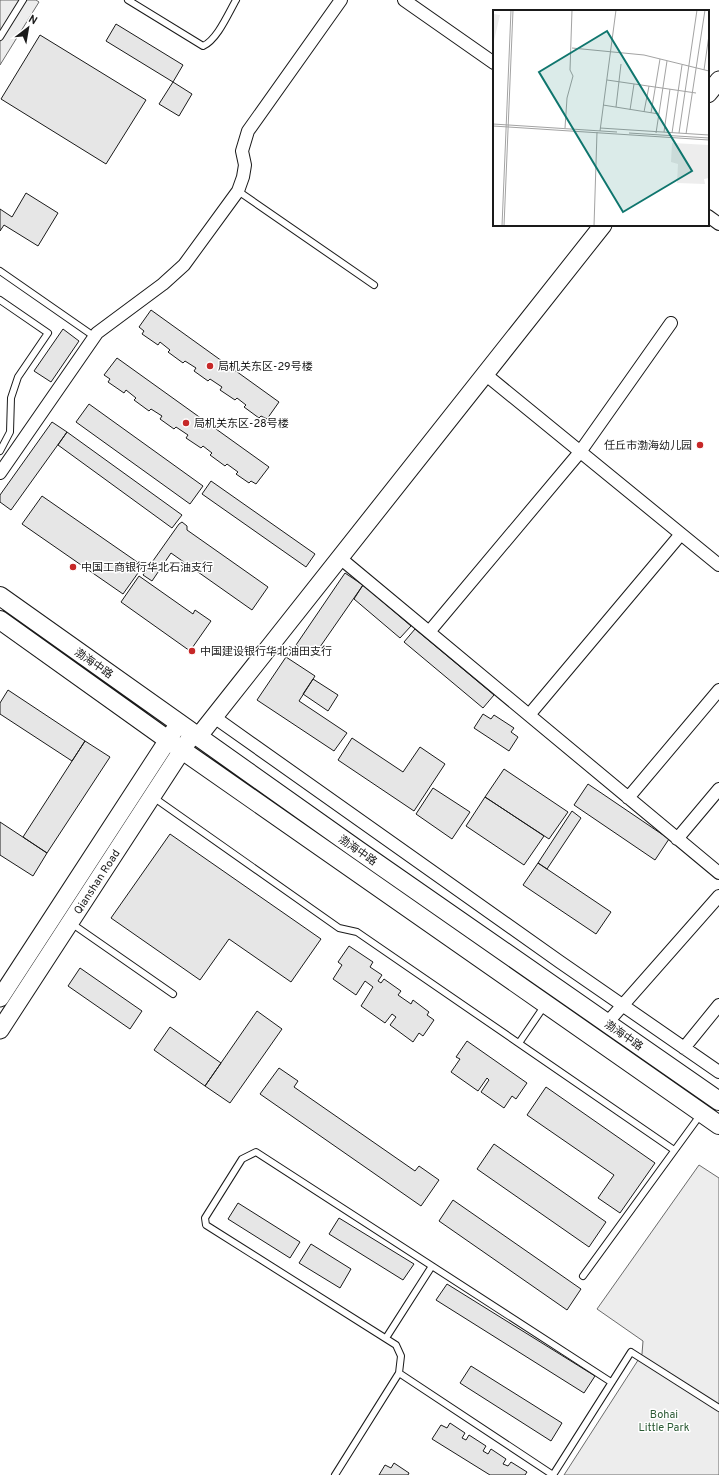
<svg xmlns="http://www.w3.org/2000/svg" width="719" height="1475" font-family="Overpass,'Noto Sans SC',sans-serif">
<rect width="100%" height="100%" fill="#fff"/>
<path fill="#ededed" stroke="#6a6a6a" d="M0 0H36L39 2 0 65Z
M699 1165 719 1178V1475H564L642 1354 643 1341 597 1309Z"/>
<path fill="#e6e6e6" stroke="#1a1a1a" d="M116 24 183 65 173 82 106 41Z
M40 35 146 100 106 164 1 99Z
M173 82 192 94 179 116 159 104Z
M26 193 58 213 38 246 4 225 0 231V209L12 217Z
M151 310 279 402 267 419 261 416 259 418 244 407 246 405 237 398 235 400 220 390 222 387 210 379 208 381 194 371 196 368 185 361 183 363 168 352 170 350 160 342 158 345 142 334 144 331 139 327Z
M63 329 79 341 51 382 34 371Z
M117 358 269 467 256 484 251 481 249 483 236 474 238 472 227 464 225 466 210 455 212 453 203 446 201 448 186 438 188 435 176 427 174 429 160 419 162 416 151 409 149 411 134 400 136 398 126 390 124 393 108 382 110 379 104 375Z
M89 404 203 486 190 504 76 422Z
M52 422 67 432 11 510 0 502V495Z
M67 432 182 515 172 528 58 445Z
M211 481 315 554 306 567 202 494Z
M42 496 143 566 123 594 22 524Z
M182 522 187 526V530L268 587 252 610 171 553 152 581 143 575 179 524Z
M345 573 363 585 313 657 296 645Z
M139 576 193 614 195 610 211 621 190 651 121 602Z
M363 585 411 626 400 638 354 599Z
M415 629 494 695 483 708 404 642Z
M286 657 315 676 299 701 347 733 334 751 257 700Z
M313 679 338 695 328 711 303 694Z
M8 690 85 741 72 761 0 714V703Z
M483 714 491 719 494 715 514 728 511 732 518 737 509 751 474 728Z
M352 738 403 772 420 747 445 764 414 811 338 760Z
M85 741 110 757 47 853 23 837Z
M504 769 568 812 549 839 485 797Z
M588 784 669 839 655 860 574 805Z
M433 788 470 812 452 839 416 814Z
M485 797 544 836 524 865 466 826Z
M572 811 581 818 547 869 538 863Z
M0 822 47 853 33 876 0 855Z
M170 834 321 939 291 982 229 939 200 980 111 918Z
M538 863 611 912 596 934 523 885Z
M349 946 373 962 370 967 382 975 378 981 381 983 384 979 401 991 398 995 411 1004 413 1000 429 1012 427 1015 434 1020 423 1036 419 1033 413 1042 390 1025 396 1017 392 1014 385 1023 361 1006 373 987 365 981 356 995 333 979 342 965 338 962Z
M80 968 142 1011 130 1029 68 986Z
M257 1011 282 1029 230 1103 205 1086Z
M170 1027 221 1063 205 1086 154 1050Z
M467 1041 527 1083 516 1099 512 1096 504 1108 481 1092 489 1080 487 1078 478 1091 451 1072 460 1059 456 1057Z
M279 1068 298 1081 294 1087 415 1171 419 1166 439 1180 421 1206 260 1094Z
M546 1087 655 1163 620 1213 598 1198 614 1175 527 1115Z
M494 1144 606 1222 589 1247 477 1169Z
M453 1200 581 1289 567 1310 439 1221Z
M238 1203 300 1242 290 1258 228 1219Z
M339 1218 414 1264 403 1280 329 1234Z
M311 1244 351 1269 340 1288 299 1263Z
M447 1284 595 1376 584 1393 436 1300Z
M471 1366 562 1423 551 1441 460 1383Z
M450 1423 465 1433 462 1438 466 1440 469 1435 486 1446 483 1451 488 1454 491 1449 506 1459 503 1464 508 1466 511 1462 527 1472 525 1475H490L432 1439 441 1425 447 1428Z
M394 1463 409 1473 408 1475H379L385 1465 391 1468Z"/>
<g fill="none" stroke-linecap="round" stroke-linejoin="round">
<g stroke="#1a1a1a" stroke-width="8">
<path id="lane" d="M128 0 203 46C217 40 228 14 236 0
M0 37 23 0
M238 191 374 285
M0 271 95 337
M0 300 48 333 18 377 11 398 10 432 0 451
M153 797 339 928 357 932 674 1150
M71 923 173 994
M519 1043 545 1005
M583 1276 701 1114
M386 1338 432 1266
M399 1373 401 1356 396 1345 206 1225 205 1218 242 1159 256 1152 611 1382
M335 1475 399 1373 553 1475
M553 1475 631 1352 719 1408"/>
</g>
<g stroke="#1a1a1a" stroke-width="14">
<path id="street" d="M404 0 494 63
M708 216 719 224
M485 374 719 565
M0 473 97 333 163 284 184 265 238 191 243 177 245 165 242 151 248 131 341 0
M340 558 719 873
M429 632 580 452 671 323
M529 715 681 534
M214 717 560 962 719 1072
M628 798 719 690
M677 839 719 789
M607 1023 719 896
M684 1048 719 1005"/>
</g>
<g stroke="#1a1a1a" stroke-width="19">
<g id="secondary">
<path d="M708 94 719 80"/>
<path d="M198 737 603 225"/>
<path d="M0 998 179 723"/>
<path id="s1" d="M0 1030 190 738"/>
</g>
</g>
<g stroke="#1a1a1a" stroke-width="20">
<path id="primary" d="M0 596 358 850 719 1101
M0 620 182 750 719 1125"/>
</g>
<use href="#lane" stroke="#fff" stroke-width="6"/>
<use href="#street" stroke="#fff" stroke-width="12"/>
<use href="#secondary" stroke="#fff" stroke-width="17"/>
<use href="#primary" stroke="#fff" stroke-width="18"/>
</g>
<g fill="#c62828" stroke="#fff" stroke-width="1.5">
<circle cx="210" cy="366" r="4"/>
<circle cx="186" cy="423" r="4"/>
<circle cx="700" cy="445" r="4"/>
<circle cx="73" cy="567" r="4"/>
<circle cx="192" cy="651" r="4"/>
</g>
<g text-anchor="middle" stroke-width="3" stroke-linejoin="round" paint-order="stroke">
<g font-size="11" fill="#1a1a1a" stroke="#fff" text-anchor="start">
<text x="218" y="370">局机关东区-29号楼</text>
<text x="194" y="427">局机关东区-28号楼</text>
<text x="692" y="449" text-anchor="end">任丘市渤海幼儿园</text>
<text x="81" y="571">中国工商银行华北石油支行</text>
<text x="200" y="655">中国建设银行华北油田支行</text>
</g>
<g font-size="11" fill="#1a1a1a" stroke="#fff">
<text transform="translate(94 663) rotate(35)" y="4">渤海中路</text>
<text transform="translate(358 850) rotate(35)" y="4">渤海中路</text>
<text dy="4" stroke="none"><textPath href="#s1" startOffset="177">Qianshan Road</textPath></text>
<text transform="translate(624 1035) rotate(35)" y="4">渤海中路</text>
</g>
<g font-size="11" fill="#2b5a34" stroke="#fff">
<text x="664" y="1418">Bohai<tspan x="664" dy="13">Little Park</tspan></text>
</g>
</g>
<g transform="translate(493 10)">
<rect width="216" height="216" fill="#fff"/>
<path d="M1 4 7 5 0 35V8ZM179 133 216 135V168L211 169 212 174 184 173 185 154 178 152Z" fill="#ededed"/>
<path fill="none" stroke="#a3a3a3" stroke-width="1" d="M79 38 151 45 216 61M211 60 216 25M114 70 203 83M110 95 166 104M123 97 128 54M137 100 141 74M151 102 156 76M158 103 167 49M0 114 124 122M0 116 216 130M72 118 74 88 80 66 77 60 79 0M107 118 216 125M107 121 123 0M171 122 177 79M136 123 216 128M163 123 174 51M179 123 189 55M186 123 204 0M193 124 212 0M9 216 18 0M11 216 20 0M101 216 104 122"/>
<path fill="#0f766e" fill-opacity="0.15" stroke="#0f766e" stroke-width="2" d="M114 21 199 161 130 202 46 62Z"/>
<rect width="216" height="216" fill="none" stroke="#1a1a1a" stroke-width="2"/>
</g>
<g transform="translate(28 28) rotate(31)" stroke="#ffffff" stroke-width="3" paint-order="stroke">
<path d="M0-3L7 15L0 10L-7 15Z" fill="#1a1a1a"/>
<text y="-6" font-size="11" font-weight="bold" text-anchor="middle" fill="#1a1a1a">N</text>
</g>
</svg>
